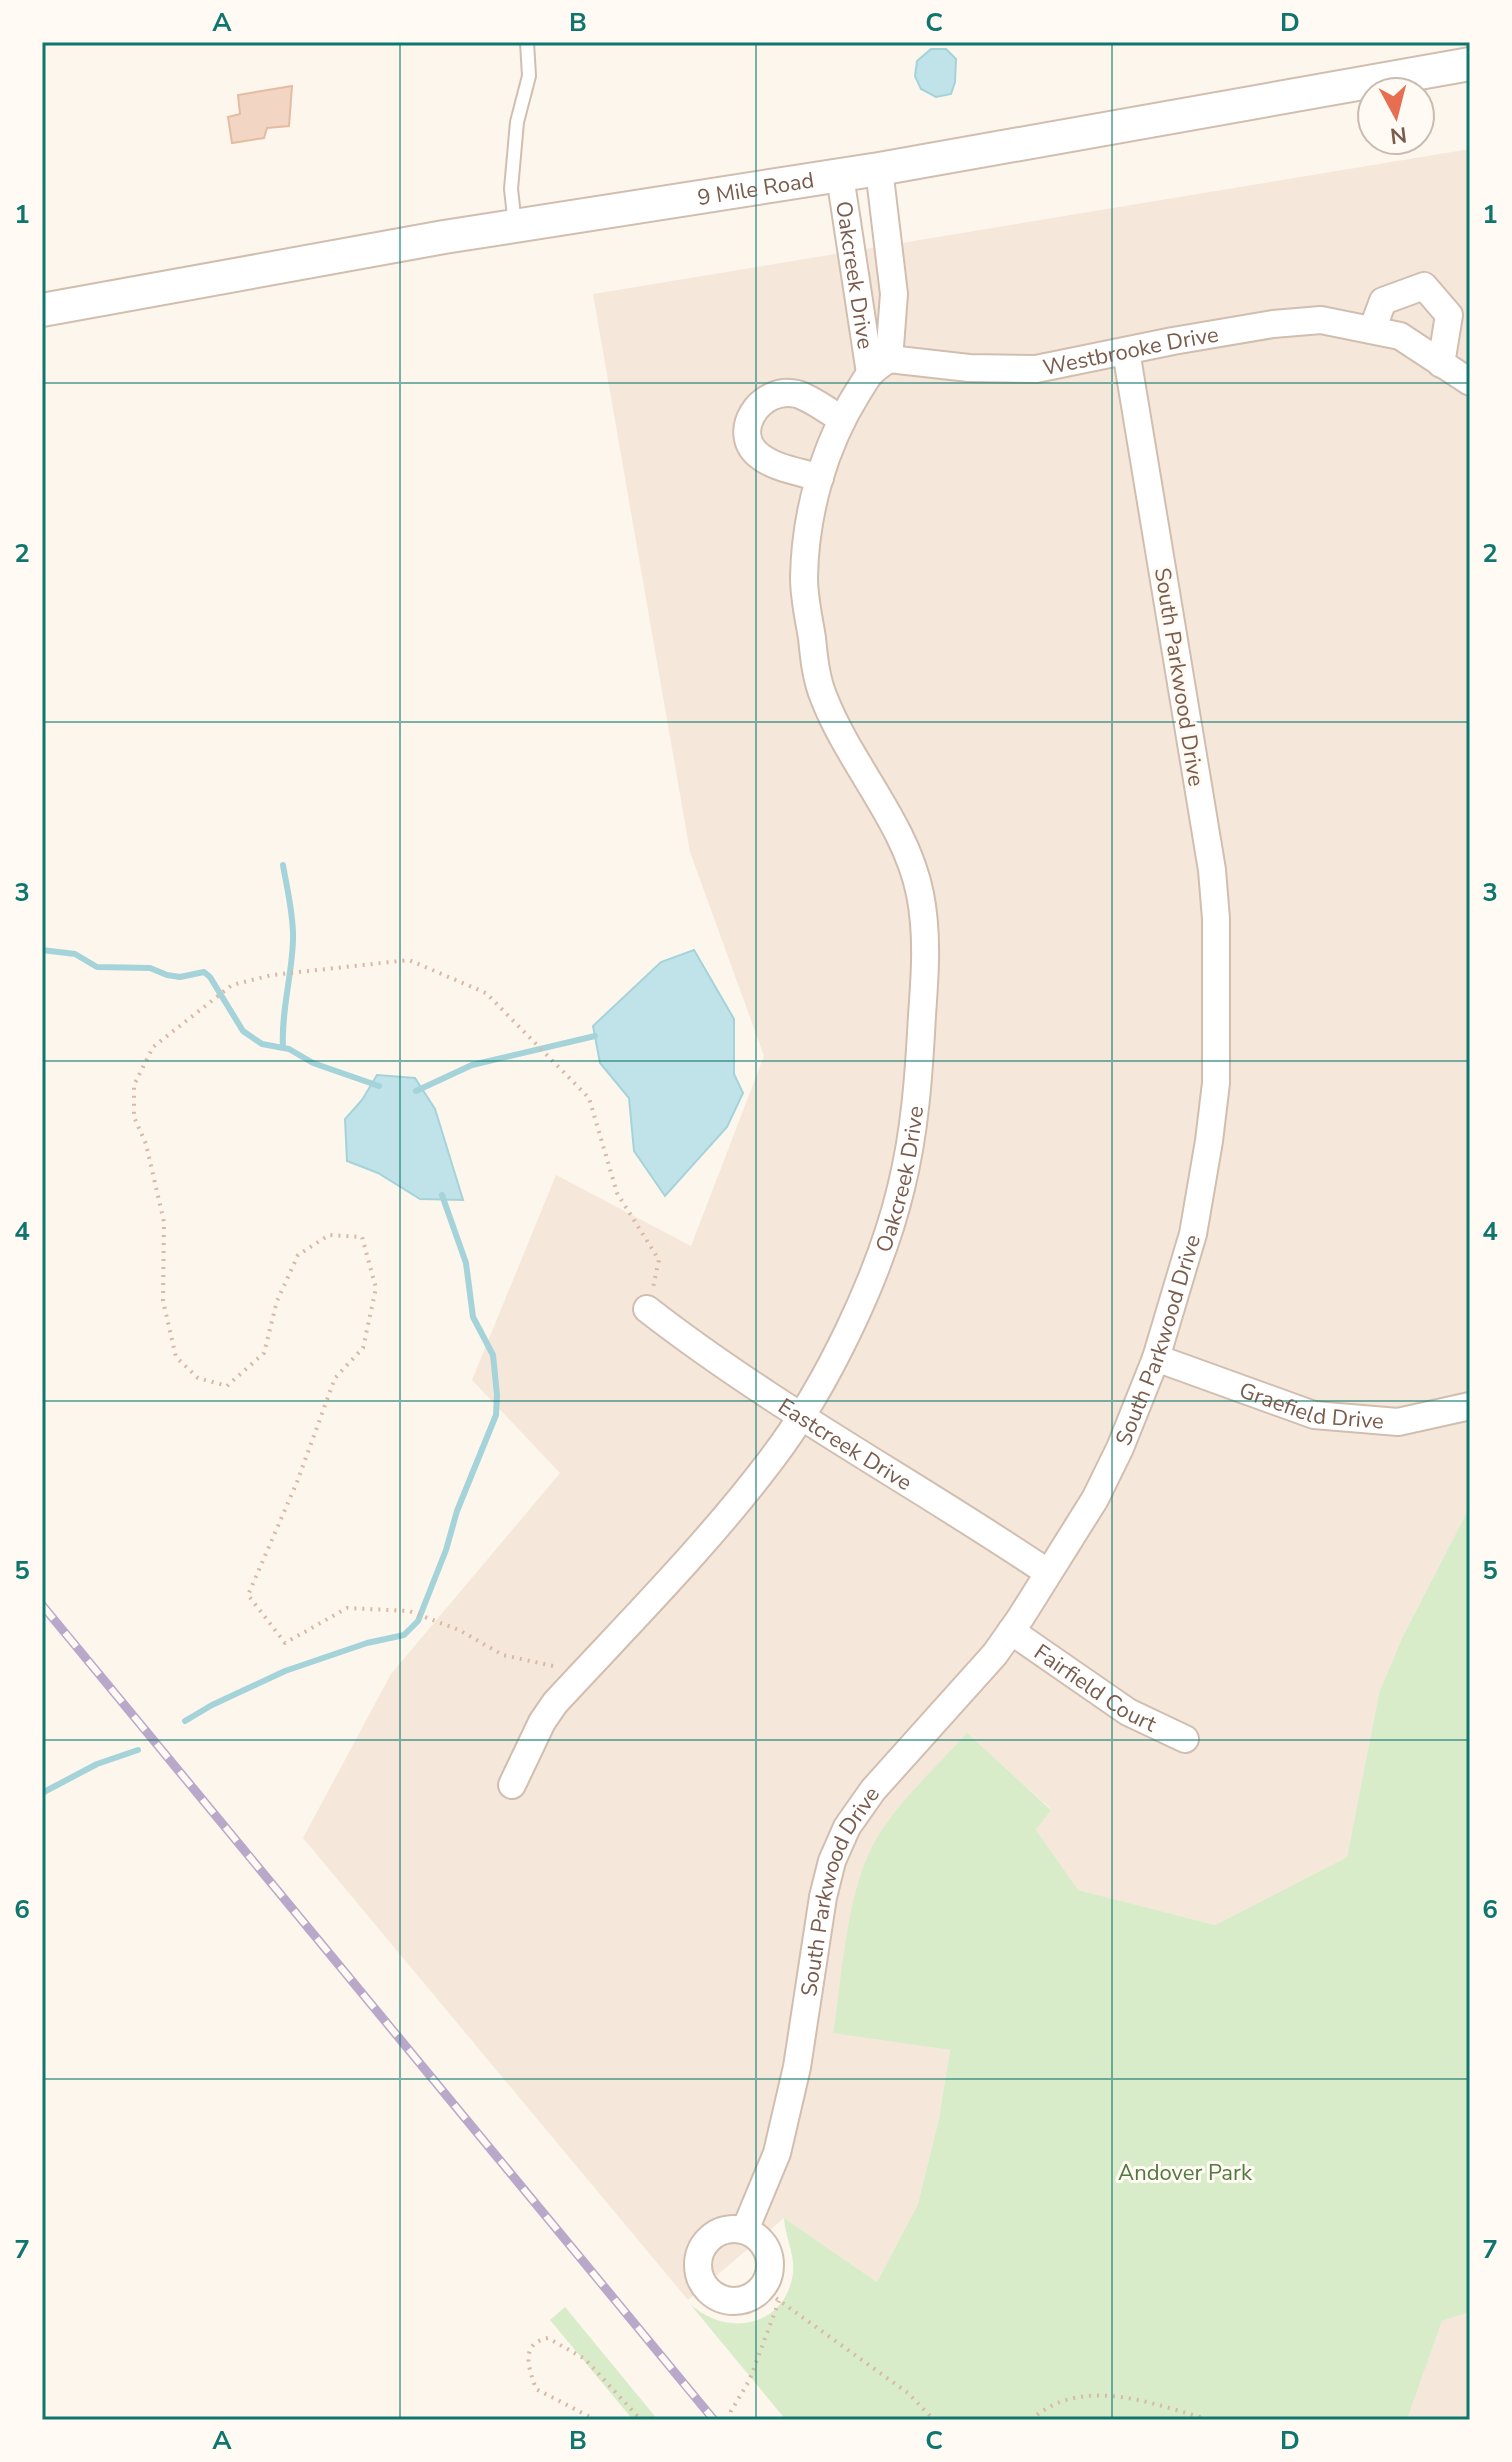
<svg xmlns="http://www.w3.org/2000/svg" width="1512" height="2462" font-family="'Nunito Sans',sans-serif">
<rect width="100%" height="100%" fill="#fdf6ec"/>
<path fill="#f5e8da" d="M1470 149V1506L1402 1638 1379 1693 1347 1857 1215 1925 1077 1890 1036 1830 1051 1809 966 1734 894 1815 878 1837 866 1860 853 1905 833 2032 950 2050 939 2118 918 2204 877 2282 784 2218 688 2300 303 1838 391 1674 560 1473 472 1380 556 1175 691 1246 764 1056 690 852 593 294Z
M1470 2312V2420H1407L1442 2321Z"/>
<path fill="#d8ecc9" d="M1470 1506V2312L1442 2321 1407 2420H786L690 2304C727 2338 786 2327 793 2273 795 2254 785 2237 784 2218L877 2282 918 2204 939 2118 950 2050 833 2033C843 1972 846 1888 878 1836 902 1798 937 1766 967 1733L1051 1810 1036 1830 1078 1890 1215 1925 1347 1857 1379 1693 1402 1638Z
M565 2307 658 2420H633L550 2320Z"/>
<path fill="#bfe3e8" stroke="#a5d3da" stroke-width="2" d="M931 49H946L956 59 955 82 951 94 936 97 921 89 915 76 917 61Z
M694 950 734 1019V1074L743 1093 727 1127 665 1196 634 1151 629 1098 600 1063 593 1026 661 962Z
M377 1075 415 1078 435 1109 463 1200 420 1199 378 1173 347 1161 345 1119 362 1100Z"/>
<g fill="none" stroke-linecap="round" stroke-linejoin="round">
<path stroke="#a5d3da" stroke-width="6" d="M42 950 75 954 97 967 150 968 167 975 180 977 204 972 210 977 243 1031 262 1044 289 1049 313 1063 379 1086
M283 1047C281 1011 292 976 293 940 294 916 287 889 283 865
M416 1091 472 1065 595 1036
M185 1721 212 1705 285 1671 367 1643 404 1635 418 1621 446 1550 457 1511 496 1415 497 1395 493 1355 473 1317 466 1263 442 1195
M42 1793 97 1764 138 1750
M767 2420H775"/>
</g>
<path fill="#f3d5c3" stroke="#e6bba3" stroke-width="2" d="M292 86 289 126 267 128 264 138 232 143 228 117 240 114 238 95Z"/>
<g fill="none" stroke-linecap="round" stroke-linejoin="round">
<g stroke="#d1beb0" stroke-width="16">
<path id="service" d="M515 225 511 189 517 122 529 76 527 42"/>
</g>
<g stroke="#d1beb0" stroke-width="30">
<g id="minor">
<path id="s1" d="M840 176 870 373"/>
<path d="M1372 330 1383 301 1424 286 1449 315 1441 364"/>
<path id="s2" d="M889 359 969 368 1036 369 1173 341 1273 324 1321 320 1400 336 1470 382"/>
<path d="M820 478C802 472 777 469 761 457 728 434 760 385 797 394 811 398 828 411 841 419"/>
<path id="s3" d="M647 1309C773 1407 915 1483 1047 1572"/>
<path id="s4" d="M1156 1358 1314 1415 1398 1422 1470 1406"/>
<path id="s5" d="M1011 1631 1128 1712 1185 1739"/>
<path id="s6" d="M512 1785 542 1722 555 1703C628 1624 706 1546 771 1460 826 1388 880 1276 901 1188 915 1132 919 1073 922 1015 925 975 928 934 920 894 906 823 850 765 824 698 816 679 814 658 812 638 809 619 804 598 804 578 805 513 824 446 858 392 862 386 866 378 871 373 876 367 883 363 889 359L894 294 879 169"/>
<circle cx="734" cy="2265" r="36"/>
<path id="s7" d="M745 2230 777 2153 797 2067 823 1897 832 1861 847 1827 873 1790 995 1654 1021 1617 1095 1499 1120 1448 1156 1358 1193 1234 1209 1141 1216 1083V919L1212 870 1126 351"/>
</g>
</g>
<g stroke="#d1beb0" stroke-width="36">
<g id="tertiary">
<path id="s8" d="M42 310 444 237 879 169 1470 64"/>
</g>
</g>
<path stroke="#d9b8a5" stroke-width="4" stroke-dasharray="2 6" stroke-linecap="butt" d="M553 1666 503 1655 459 1630 409 1611 347 1608 285 1643 248 1595 297 1482 335 1378 363 1348 376 1288 362 1237 329 1235 298 1255 277 1301 264 1353 227 1386 198 1378 176 1357 163 1301 164 1222 146 1144 134 1117V1085L153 1047 232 985 272 975 409 960 486 993 589 1098 617 1193 659 1260 653 1287
M763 2289 908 2393 934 2420
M596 2420 536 2389C529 2369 519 2344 548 2338L585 2359 641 2420
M729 2420 731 2411 749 2381 779 2301
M1031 2420C1082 2374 1153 2404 1210 2420"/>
<use href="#service" stroke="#fff" stroke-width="12"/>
<use href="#minor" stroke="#fff" stroke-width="26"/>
<use href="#tertiary" stroke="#fff" stroke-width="32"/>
<g stroke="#b9a8c9" stroke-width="9">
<path id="rail" d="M42 1605 714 2420"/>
</g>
<use href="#rail" stroke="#fffaf3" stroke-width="6" stroke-dasharray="18" stroke-linecap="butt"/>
</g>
<path fill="none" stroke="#0f766e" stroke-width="2" stroke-opacity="0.55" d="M400 42V2420M756 42V2420M1112 42V2420M42 383H1470M42 722H1470M42 1061H1470M42 1401H1470M42 1740H1470M42 2079H1470"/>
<g text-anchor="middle" stroke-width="6" stroke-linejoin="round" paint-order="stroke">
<g font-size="22" fill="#7a5c4d" stroke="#fffaf3">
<text dy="8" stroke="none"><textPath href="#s8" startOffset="724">9 Mile Road</textPath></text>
<text dy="8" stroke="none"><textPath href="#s1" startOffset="100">Oakcreek Drive</textPath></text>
<text dy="8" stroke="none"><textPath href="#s2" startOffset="244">Westbrooke Drive</textPath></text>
<text transform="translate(1180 677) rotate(81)" y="8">South Parkwood Drive</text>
<text dy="8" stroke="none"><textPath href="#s6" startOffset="730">Oakcreek Drive</textPath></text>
<text dy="8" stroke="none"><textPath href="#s7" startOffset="1002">South Parkwood Drive</textPath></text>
<text dy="8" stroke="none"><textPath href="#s4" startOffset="164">Graefield Drive</textPath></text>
<text dy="8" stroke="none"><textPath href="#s3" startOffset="240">Eastcreek Drive</textPath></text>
<text dy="8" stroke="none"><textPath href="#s5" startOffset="102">Fairfield Court</textPath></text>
<text dy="8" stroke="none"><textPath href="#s7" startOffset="354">South Parkwood Drive</textPath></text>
</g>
<g font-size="22" fill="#537a41" stroke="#fffaf3">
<text x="1185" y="2180">Andover Park</text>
</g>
</g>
<rect width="1512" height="2462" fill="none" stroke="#fffaf3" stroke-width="88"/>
<g transform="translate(1396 116) rotate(173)"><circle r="38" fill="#fffaf3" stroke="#cabbb1" stroke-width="2"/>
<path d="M0-6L14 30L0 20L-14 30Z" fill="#e76f51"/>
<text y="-12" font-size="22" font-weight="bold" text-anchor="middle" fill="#7a5c4d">N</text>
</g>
<rect x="44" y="44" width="1424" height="2374" fill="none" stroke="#0f766e" stroke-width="3"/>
<g font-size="26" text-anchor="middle" font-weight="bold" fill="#0f766e">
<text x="222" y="31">A</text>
<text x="578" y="31">B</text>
<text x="934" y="31">C</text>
<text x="1290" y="31">D</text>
<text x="22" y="223">1</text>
<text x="1490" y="223">1</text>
<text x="22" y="562">2</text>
<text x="1490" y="562">2</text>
<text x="22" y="901">3</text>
<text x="1490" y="901">3</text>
<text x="22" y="1240">4</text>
<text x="1490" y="1240">4</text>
<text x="22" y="1579">5</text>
<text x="1490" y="1579">5</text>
<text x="22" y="1918">6</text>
<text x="1490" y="1918">6</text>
<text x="22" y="2258">7</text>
<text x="1490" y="2258">7</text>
<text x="222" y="2449">A</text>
<text x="578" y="2449">B</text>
<text x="934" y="2449">C</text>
<text x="1290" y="2449">D</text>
</g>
</svg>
